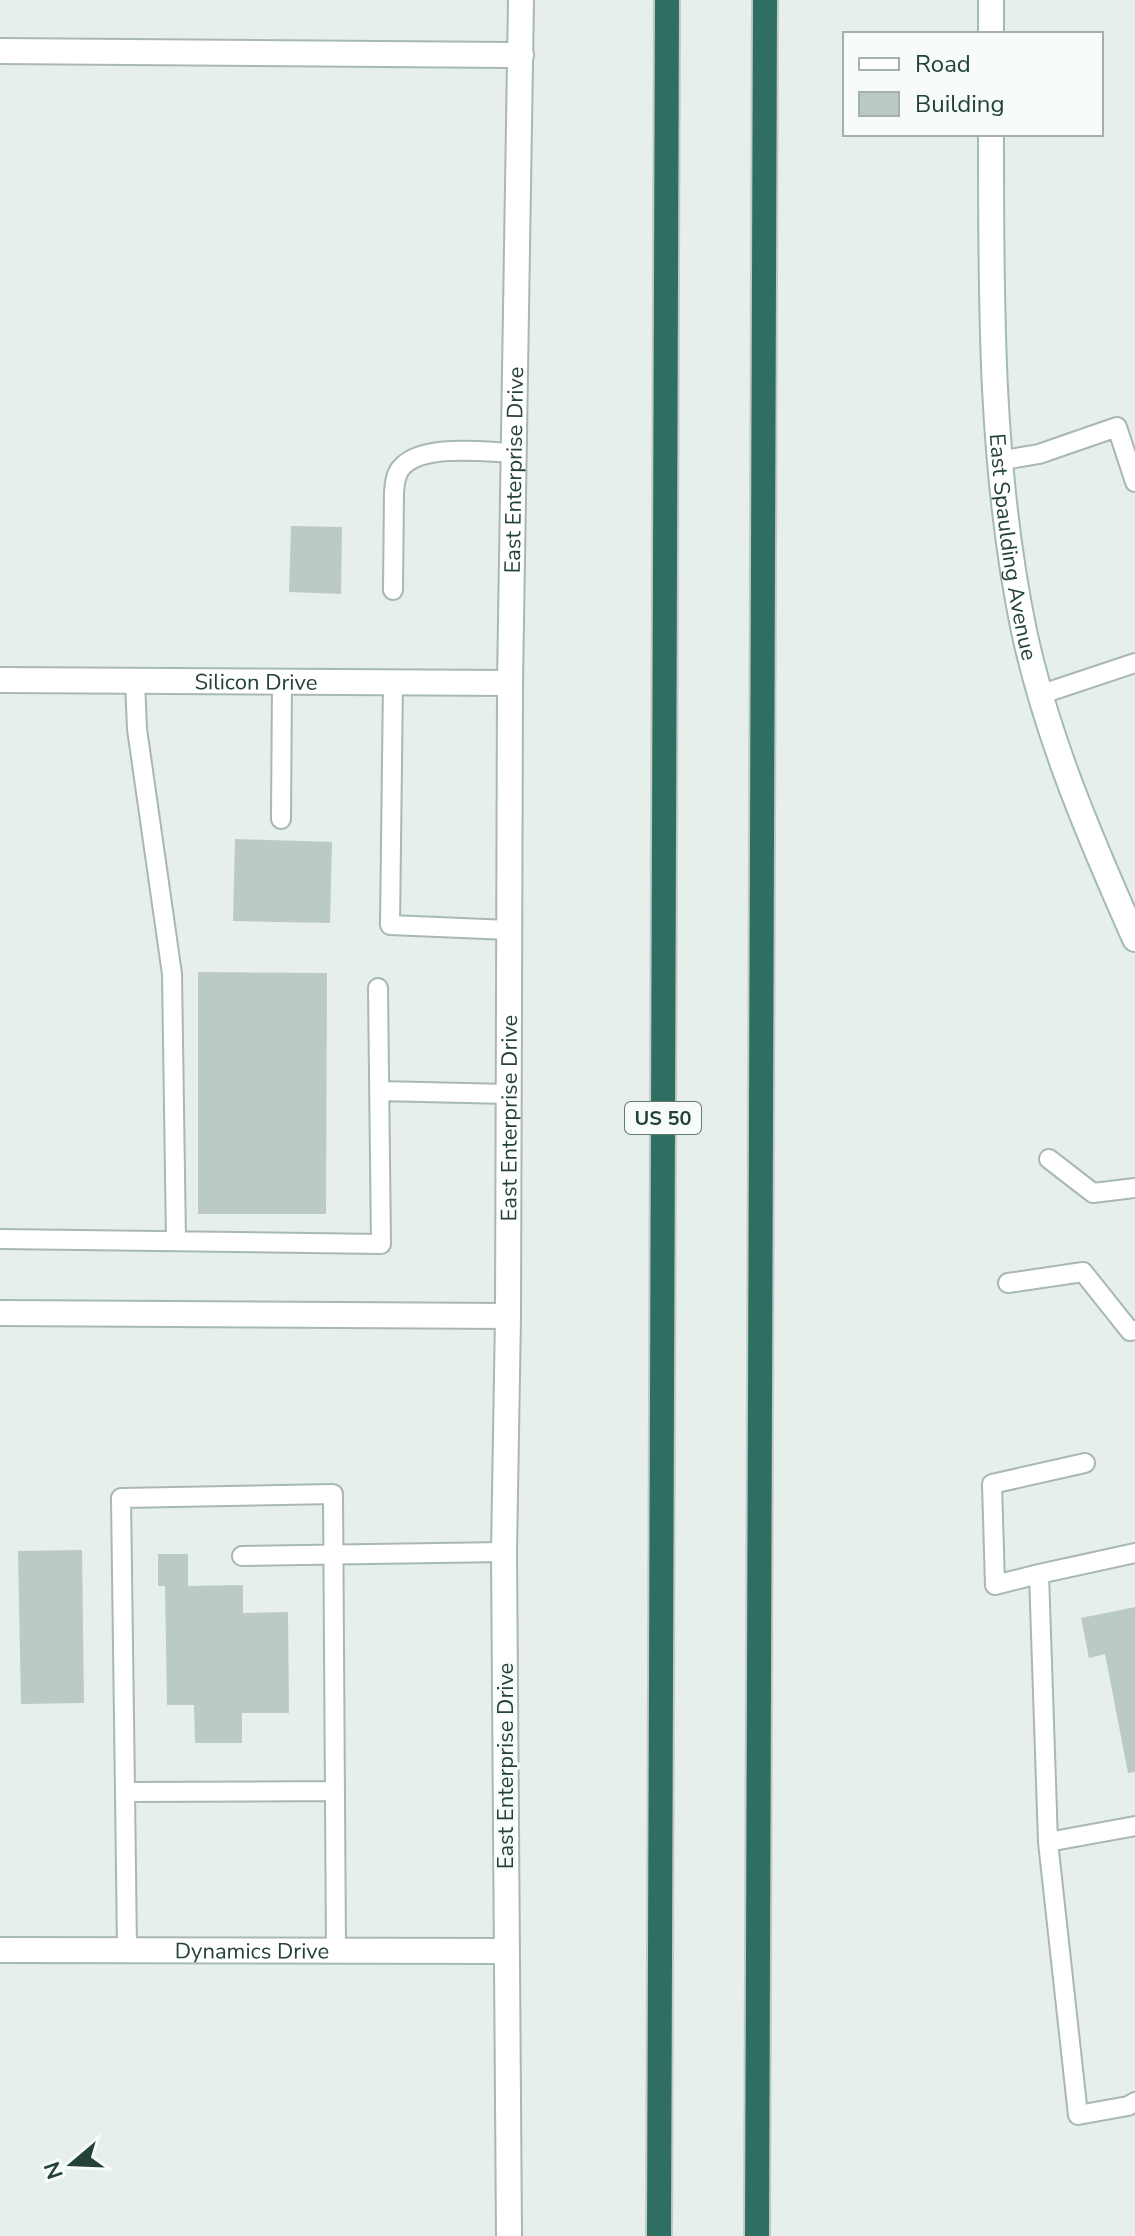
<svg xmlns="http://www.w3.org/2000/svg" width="1135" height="2236" font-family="'Nunito Sans',sans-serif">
<rect width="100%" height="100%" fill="#e6efeb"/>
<path fill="#bbcac4" d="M291 526 342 527 341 594 289 592Z
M235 839 332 842 330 923 233 921Z
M198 972 327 973 326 1214H198Z
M82 1550 84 1703 21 1704 18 1551Z
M158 1554H188V1586L243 1585V1613L288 1612 289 1713H242V1743H195L194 1705H167L165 1586H158Z
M1135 1607V1772L1128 1773 1105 1654 1089 1658 1081 1618Z"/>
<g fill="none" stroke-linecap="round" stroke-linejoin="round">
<g stroke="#a8b8b2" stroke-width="22">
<path id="lane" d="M998 461 1039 454 1117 427 1135 482
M393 590 394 492C395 483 395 475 401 468 421 443 485 452 514 453
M135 681 137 729 172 974 176 1241
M393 681 390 925 509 930
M1042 694 1135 663
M281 819 282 681
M379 1091 509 1094
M1049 1159 1093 1193 1135 1188
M0 1239 381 1244 378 988
M1008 1283 1083 1272 1130 1331 1135 1330
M1135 1553 1039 1574 1048 1842 1135 1826
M242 1556 504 1552
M1039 1574 995 1585 992 1484 1085 1463
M125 1792 121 1498 333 1494 336 1951
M1048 1842 1078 2115 1128 2106 1135 2102
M127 1950 125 1792 335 1791"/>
</g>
<g stroke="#a8b8b2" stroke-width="28">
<g id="street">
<path d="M0 51 521 55"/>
<path id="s1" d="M0 680 510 683"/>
<path d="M0 1313 508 1316"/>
<path id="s2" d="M0 1950 506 1951"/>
<path id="s3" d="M509 2236 504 1552 508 1316 510 683 521 0"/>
</g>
</g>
<g stroke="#a4bbb3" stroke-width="28">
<g id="secondary">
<path d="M991 34V0"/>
<path id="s4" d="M991 134C991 300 990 467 1024 631 1047 738 1091 840 1135 939"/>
</g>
</g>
<g stroke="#c2cac8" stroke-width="28">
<path id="highway" d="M659 2236 667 0
M757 2236 765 0"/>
</g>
<use href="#lane" stroke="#fff" stroke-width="18"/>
<use href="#street" stroke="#fff" stroke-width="24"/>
<use href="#secondary" stroke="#fff" stroke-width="24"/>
<use href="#highway" stroke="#2f6f62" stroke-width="24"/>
</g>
<g text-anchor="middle" stroke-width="6" stroke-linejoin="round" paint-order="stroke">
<rect fill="#f7fbf9" stroke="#637a73" stroke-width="2" x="625" y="1102" width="76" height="32" rx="6"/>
<g font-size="20" font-weight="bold" fill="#24423a">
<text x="663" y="1125">US 50</text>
</g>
<g font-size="22" fill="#24423a" stroke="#f7fbf9">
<text dy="8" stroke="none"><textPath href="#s3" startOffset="1766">East Enterprise Drive</textPath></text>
<text dy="8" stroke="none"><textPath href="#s4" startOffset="414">East Spaulding Avenue</textPath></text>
<text dy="8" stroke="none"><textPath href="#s1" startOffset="256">Silicon Drive</textPath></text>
<text dy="8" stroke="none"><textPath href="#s3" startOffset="1118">East Enterprise Drive</textPath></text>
<text transform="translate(505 1766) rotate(-90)" y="8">East Enterprise Drive</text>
<text dy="8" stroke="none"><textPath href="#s2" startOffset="252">Dynamics Drive</textPath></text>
</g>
</g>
<rect x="843" y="32" width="260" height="104" fill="#f7fbf9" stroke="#a3b1ad" stroke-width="2"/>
<rect x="859" y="58" width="40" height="12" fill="#ffffff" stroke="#a3b1ad" stroke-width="2"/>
<text x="915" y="72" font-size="24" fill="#24423a">Road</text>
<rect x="859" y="92" width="40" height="24" fill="#bbcac4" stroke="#a3b1ad" stroke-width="2"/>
<text x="915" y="112" font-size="24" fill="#24423a">Building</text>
<g transform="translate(72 2164) rotate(251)" stroke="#f7fbf9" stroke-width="6" paint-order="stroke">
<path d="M0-6L14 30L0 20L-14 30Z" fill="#24423a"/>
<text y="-12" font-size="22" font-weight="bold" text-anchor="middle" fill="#24423a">N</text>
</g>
</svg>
